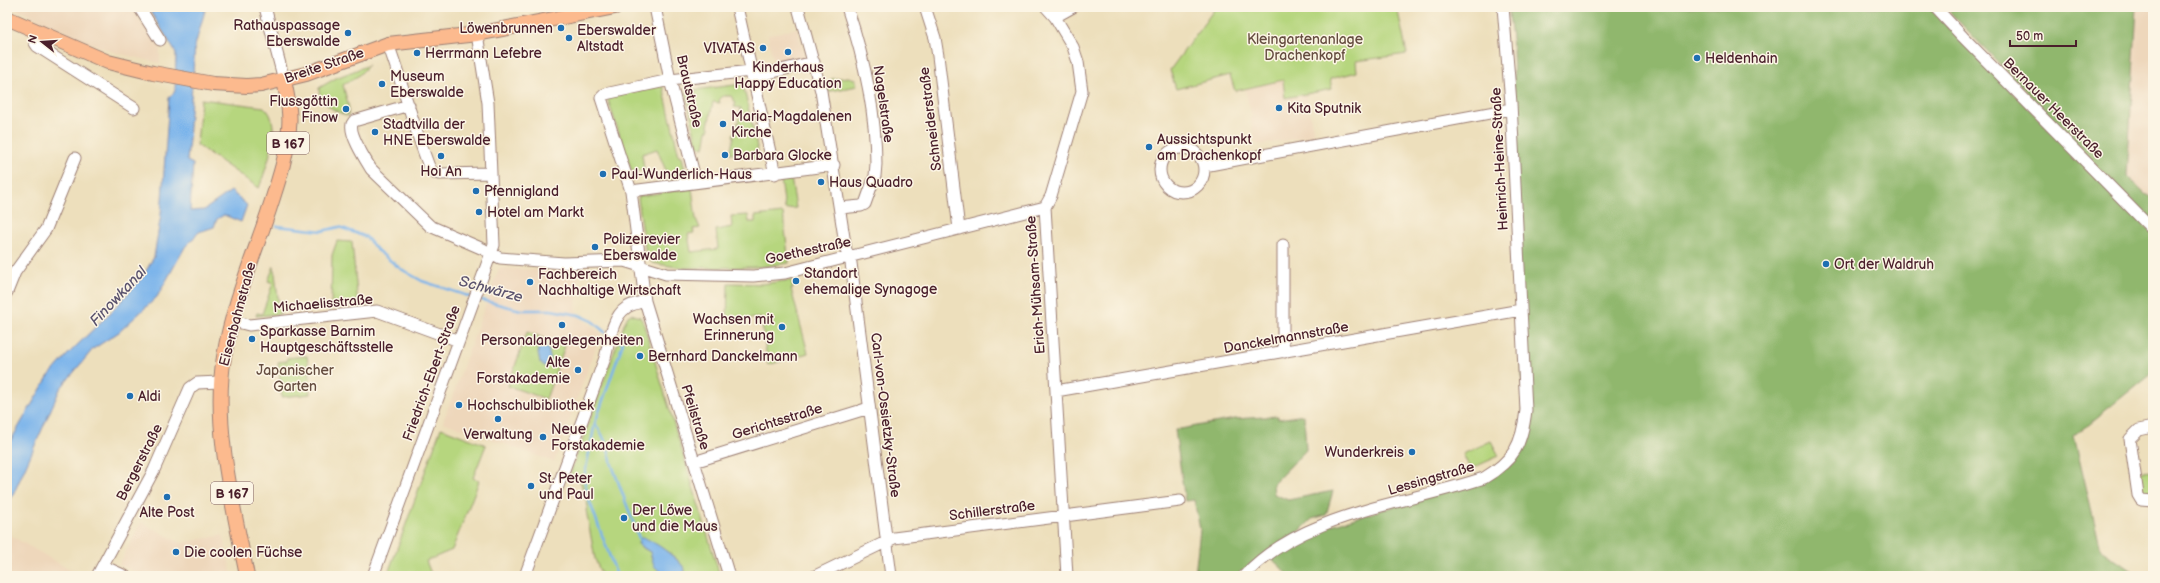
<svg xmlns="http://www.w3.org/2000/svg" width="2160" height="583" font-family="'Balsamiq Sans',sans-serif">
<rect width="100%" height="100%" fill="#fcf5e5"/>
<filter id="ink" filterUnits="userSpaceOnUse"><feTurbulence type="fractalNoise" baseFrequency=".025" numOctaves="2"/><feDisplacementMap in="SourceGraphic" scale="8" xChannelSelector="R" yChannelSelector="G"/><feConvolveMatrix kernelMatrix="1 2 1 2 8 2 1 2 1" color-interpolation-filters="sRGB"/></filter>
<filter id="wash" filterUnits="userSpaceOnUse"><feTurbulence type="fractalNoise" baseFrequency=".012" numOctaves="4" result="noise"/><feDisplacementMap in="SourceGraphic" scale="16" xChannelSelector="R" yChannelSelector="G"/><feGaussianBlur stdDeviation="0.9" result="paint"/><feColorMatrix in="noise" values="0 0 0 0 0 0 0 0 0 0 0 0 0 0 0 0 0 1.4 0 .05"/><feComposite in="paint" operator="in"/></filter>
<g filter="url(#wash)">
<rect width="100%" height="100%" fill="#eddfbc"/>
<path fill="#eed7bb" d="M11 7H130L160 47V63L116 53 90 43Z
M2137 7H2153V212L2127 185Z
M797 28 806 61 775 69 768 35Z
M1284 80 1285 98 1306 94 1314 135 1260 145 1255 143 1251 120 1252 117 1245 89Z
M499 268 579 272 576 315 601 333 554 462 443 422Z
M141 522 181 543 223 535 232 576H145L119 565Z
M7 532 13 537 81 576H7Z"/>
<path fill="#b6d67e" stroke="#807a54" d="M1216 7H1397L1407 54 1356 61 1357 72 1330 79 1332 89 1285 98 1283 80 1235 91 1230 75 1176 89 1170 70Z
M369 65 358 76 343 85 349 108 348 116C336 112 318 103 319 88L336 78Z
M848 77 855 79 857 86 826 92 825 86 831 79Z
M743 84 760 160 730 153 734 137 733 134 736 132 741 108 734 107 736 103 731 96H723L719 100 720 103 713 102 708 126 710 129 707 131 704 148 697 146 686 91Z
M663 86 679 156H682L686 175 684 178 667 180 665 172 666 171 657 149 642 154 644 169 632 172 607 97Z
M201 99 264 107C284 123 266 168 259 188L197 145Z
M791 178 796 208 785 209 781 180Z
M692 188 696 219 700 228 693 229 694 233 688 234 691 252 718 249 716 230 732 227 731 216 748 215 749 222H755V216L783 213 789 263 759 267 682 268 652 263 646 255 638 198 640 196Z
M337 241 352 242 358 304 331 307 332 255Z
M274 266 280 314 256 316 257 313 262 314 273 283 268 281Z
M791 280 793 289H791L808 353 768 365 761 318 727 320 728 283 762 284Z
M631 314 640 317 643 322 720 576H684L685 570C678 555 655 544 641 538L638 543 641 547 650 552 652 561 665 576H602L595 559 586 510 588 506 579 477 570 474 625 322 628 316Z
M527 332 565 346 546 399 508 386Z
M307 356 311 385H309L310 394 282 397 278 362 287 361V358Z
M441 428 486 445 473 478 479 481 452 550 426 561 432 576H387Z
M1491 441 1499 456 1470 469 1463 454Z
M2153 471V495L2149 496 2144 491 2140 472Z"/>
<path fill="#90b76d" stroke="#6d6b4c" d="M1508 7H1928L2153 234V372L2074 436 2101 550 2139 576H1290L1272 559 1315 530 1496 476 1515 462 1524 443 1513 46Z
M1945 7H2137L2127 176 2146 194 2153 198V224Z
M1304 415 1306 450 1273 484 1274 494 1288 500 1333 491 1326 515 1312 519 1301 530 1245 568 1238 576H1191L1195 575 1200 529 1194 500 1185 501 1175 430 1235 419 1278 416V419Z"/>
<path fill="#7ab4eb" stroke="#626a8b" d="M148 7H206L195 46 189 126 190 128 187 161 193 164 190 211 204 210 231 191 247 205 241 222 224 215 217 219 214 227 199 232 185 247 157 297 119 332 93 349 60 389 13 495 7 502V447L36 397 48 377 68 354 112 311 142 278 154 257 161 214 169 98 175 91 176 53Z
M539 340 548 349 551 361 546 367 540 363 538 353Z
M642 537C653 540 681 560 685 570L684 576H665L654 566 650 552 639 545 638 543Z"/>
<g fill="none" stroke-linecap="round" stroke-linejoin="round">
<path stroke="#7ab4eb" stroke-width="2.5" d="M277 226 322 231 339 227 345 229 366 237 378 251 401 269 422 281 471 297
M478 299 521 310H551L579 315 592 321 607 334
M595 424C605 436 609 450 612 465L640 541 643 542
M585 473 595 423 623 343 613 337
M584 478 588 497 617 576"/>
</g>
</g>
<g filter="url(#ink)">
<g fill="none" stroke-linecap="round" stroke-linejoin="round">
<g stroke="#9c7f74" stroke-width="13">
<path id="minor" d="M139 7 160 40
M265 7 284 80
M655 7 670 80 696 182
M737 7 775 174
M798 7 821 91 846 250 851 263 891 576
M925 7 935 38 938 56 959 229
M1046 7 1055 17 1073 47 1078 62 1082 91 1051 196 1045 207 1067 576
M1935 7 1963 37 2153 230
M1055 17 1073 7
M39 33 35 43 37 46 134 108
M388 44C403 85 414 128 430 169L434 173 440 174 491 173
M752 77 814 62
M409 105 354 121 352 124C349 134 365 159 371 169L430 226 483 249 500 258 564 263 624 261 666 274 753 276 785 273 1045 207
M1160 170a22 22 0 1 1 44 0a22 22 0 1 1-44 0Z
M1204 166 1511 109
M631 191 834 165
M840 208 861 206 865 204 875 176 876 164C876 110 864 58 847 7
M1283 245V343L1285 352
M7 292 15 272 46 229 75 158
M233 321 249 325 377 311 459 341
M1056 391 1521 310
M2153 427 2139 430 2130 439 2138 495 2141 500 2153 501
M694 462 869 408
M103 566 125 576
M97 576 154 470 190 388 197 383 220 382
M373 576 494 245 488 103 477 34
M525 576 605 358C609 343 612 317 626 308 631 304 639 303 645 301
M729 576 645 301 631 191 601 98 605 94 670 80 751 71
M815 576 894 538 1180 501
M1244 576C1301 513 1407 504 1484 478 1514 460 1522 445 1526 410L1511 103 1503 7"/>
</g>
<g stroke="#9c7f74" stroke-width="16">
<path id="major" d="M7 18 108 62 153 73 213 84 247 86 261 85 306 74 388 44 477 34 615 7
M247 576C234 508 212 426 224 357 232 308 252 260 268 213 277 185 287 158 289 128 291 112 287 96 284 80"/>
</g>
<use href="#minor" stroke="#fff" stroke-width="11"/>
<use href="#major" stroke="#fcba8e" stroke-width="14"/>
</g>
</g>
<g fill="#1f6fb2" stroke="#fcf5e5" stroke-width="1.5">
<circle cx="561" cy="28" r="4"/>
<circle cx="348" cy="33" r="4"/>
<circle cx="569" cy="38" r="4"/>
<circle cx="763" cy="48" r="4"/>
<circle cx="788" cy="52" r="4"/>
<circle cx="417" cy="53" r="4"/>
<circle cx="1697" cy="58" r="4"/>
<circle cx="382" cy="84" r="4"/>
<circle cx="1279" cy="108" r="4"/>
<circle cx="346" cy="109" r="4"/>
<circle cx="723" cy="124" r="4"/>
<circle cx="375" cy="132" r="4"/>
<circle cx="1149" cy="147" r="4"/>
<circle cx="725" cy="155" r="4"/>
<circle cx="441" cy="156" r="4"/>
<circle cx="603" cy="174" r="4"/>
<circle cx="821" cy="182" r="4"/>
<circle cx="476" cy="191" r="4"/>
<circle cx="479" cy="212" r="4"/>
<circle cx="595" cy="247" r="4"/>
<circle cx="1826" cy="264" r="4"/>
<circle cx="796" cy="281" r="4"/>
<circle cx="530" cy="282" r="4"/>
<circle cx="562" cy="325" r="4"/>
<circle cx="782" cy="327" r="4"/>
<circle cx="252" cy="339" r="4"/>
<circle cx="640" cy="356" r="4"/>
<circle cx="578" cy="370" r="4"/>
<circle cx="130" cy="396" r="4"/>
<circle cx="459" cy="405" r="4"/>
<circle cx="498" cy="419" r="4"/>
<circle cx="543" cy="437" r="4"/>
<circle cx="1412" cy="452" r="4"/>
<circle cx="531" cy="486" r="4"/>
<circle cx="167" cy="497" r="4"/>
<circle cx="624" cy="518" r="4"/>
<circle cx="176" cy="552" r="4"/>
</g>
<g text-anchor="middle" stroke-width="3" stroke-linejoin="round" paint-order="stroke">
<g fill="#fcf5e5" stroke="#7f5f63" stroke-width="1">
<rect x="267" y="132" width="42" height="22" rx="3"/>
<rect x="211" y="482" width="42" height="22" rx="3"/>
</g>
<g font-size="13" font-weight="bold" fill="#4a1f2b">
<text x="288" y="148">B 167</text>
<text x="232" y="498">B 167</text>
</g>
<g font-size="14" fill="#4a1f2b" stroke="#fcf5e5" text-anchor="start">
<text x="340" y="30" text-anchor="end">Rathauspassage<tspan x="340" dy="16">Eberswalde</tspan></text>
<text x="553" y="33" text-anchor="end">Löwenbrunnen</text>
<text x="577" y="35">Eberswalder<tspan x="577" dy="16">Altstadt</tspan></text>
<text x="755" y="53" text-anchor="end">VIVATAS</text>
<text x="425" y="58">Herrmann Lefebre</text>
<text x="1705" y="63">Heldenhain</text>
<text x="788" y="72" text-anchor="middle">Kinderhaus<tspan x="788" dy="16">Happy Education</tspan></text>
<text x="390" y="81">Museum<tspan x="390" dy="16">Eberswalde</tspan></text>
<text x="338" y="106" text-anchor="end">Flussgöttin<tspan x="338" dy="16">Finow</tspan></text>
<text x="1287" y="113">Kita Sputnik</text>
<text x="731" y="121">Maria-Magdalenen<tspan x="731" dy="16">Kirche</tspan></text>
<text x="383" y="129">Stadtvilla der<tspan x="383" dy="16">HNE Eberswalde</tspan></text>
<text x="1157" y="144">Aussichtspunkt<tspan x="1157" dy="16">am Drachenkopf</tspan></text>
<text x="733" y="160">Barbara Glocke</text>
<text x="441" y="176" text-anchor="middle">Hoi An</text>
<text x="611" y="179">Paul-Wunderlich-Haus</text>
<text x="829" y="187">Haus Quadro</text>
<text x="484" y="196">Pfennigland</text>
<text x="487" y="217">Hotel am Markt</text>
<text x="603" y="244">Polizeirevier<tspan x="603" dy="16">Eberswalde</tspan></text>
<text x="1834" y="269">Ort der Waldruh</text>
<text x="804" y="278">Standort<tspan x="804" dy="16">ehemalige Synagoge</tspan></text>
<text x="538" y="279">Fachbereich<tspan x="538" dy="16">Nachhaltige Wirtschaft</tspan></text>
<text x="774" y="324" text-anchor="end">Wachsen mit<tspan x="774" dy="16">Erinnerung</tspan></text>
<text x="260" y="336">Sparkasse Barnim<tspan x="260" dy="16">Hauptgeschäftsstelle</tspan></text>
<text x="562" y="345" text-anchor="middle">Personalangelegenheiten</text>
<text x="648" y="361">Bernhard Danckelmann</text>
<text x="570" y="367" text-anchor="end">Alte<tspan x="570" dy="16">Forstakademie</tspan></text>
<text x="138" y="401">Aldi</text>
<text x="467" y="410">Hochschulbibliothek</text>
<text x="551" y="434">Neue<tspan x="551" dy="16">Forstakademie</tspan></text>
<text x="498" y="439" text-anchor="middle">Verwaltung</text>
<text x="1404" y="457" text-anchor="end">Wunderkreis</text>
<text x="539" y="483">St. Peter<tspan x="539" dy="16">und Paul</tspan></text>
<text x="632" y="515">Der Löwe<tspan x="632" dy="16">und die Maus</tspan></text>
<text x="167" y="517" text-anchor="middle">Alte Post</text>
<text x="184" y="557">Die coolen Füchse</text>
</g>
<g font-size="14" fill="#654d40" stroke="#fcf5e5">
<text x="1305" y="44">Kleingartenanlage<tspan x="1305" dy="16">Drachenkopf</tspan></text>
<text x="295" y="375">Japanischer<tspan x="295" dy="16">Garten</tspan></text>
</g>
<g font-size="14" fill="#4a1f2b" stroke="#fcf5e5">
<text transform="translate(324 65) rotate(-19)" y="5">Breite Straße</text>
<text transform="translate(690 91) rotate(77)" y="5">Brautstraße</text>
<text transform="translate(884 104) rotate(82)" y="5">Nagelstraße</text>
<text transform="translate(2054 108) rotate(45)" y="5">Bernauer Heerstraße</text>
<text transform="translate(930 119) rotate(-97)" y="5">Schneiderstraße</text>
<text transform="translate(1499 159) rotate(-93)" y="5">Heinrich-Heine-Straße</text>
<text transform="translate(808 250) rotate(-12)" y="5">Goethestraße</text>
<text transform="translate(1035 285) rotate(-94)" y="5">Erich-Mühsam-Straße</text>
<text transform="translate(323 303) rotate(-5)" y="5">Michaelisstraße</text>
<text transform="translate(237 314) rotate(-75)" y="5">Eisenbahnstraße</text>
<text transform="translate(1286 337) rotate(-10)" y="5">Danckelmannstraße</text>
<text transform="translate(431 373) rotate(-70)" y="5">Friedrich-Ebert-Straße</text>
<text transform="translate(886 415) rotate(83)" y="5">Carl-von-Ossietzky-Straße</text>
<text transform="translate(696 417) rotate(73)" y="5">Pfeilstraße</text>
<text transform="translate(777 421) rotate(-17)" y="5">Gerichtsstraße</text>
<text transform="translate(139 462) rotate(-63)" y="5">Bergerstraße</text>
<text transform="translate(1431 478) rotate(-16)" y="5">Lessingstraße</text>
<text transform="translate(992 510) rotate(-7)" y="5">Schillerstraße</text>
</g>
<g font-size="15" font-style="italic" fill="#5b536e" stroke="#fcf5e5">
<text transform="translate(491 289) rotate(15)" y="5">Schwärze</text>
<text transform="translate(118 296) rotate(-47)" y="5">Finowkanal</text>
</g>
</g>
<rect width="2160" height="583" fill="none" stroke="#fcf5e5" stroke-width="24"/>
<g transform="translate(42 42) rotate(287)" stroke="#fcf5e5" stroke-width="3" paint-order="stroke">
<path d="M0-3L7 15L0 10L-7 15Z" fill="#4a1f2b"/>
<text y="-6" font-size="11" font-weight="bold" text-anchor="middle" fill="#4a1f2b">N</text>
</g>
<path d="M2010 40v6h66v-6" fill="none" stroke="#4a1f2b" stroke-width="2"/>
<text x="2016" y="40" font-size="12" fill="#4a1f2b" stroke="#fcf5e5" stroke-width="3" paint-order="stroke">50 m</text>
</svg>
